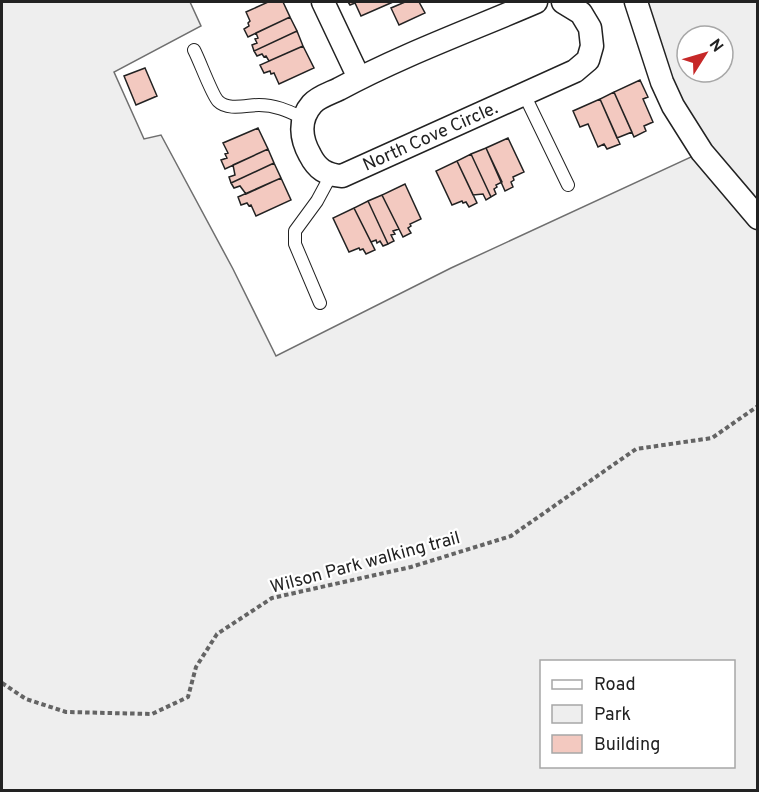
<svg xmlns="http://www.w3.org/2000/svg" width="759" height="792" font-family="Overpass,sans-serif">
<rect width="100%" height="100%" fill="#fff"/>
<path fill="#eee" stroke="#6f6f6f" stroke-width="1.5" fill-rule="evenodd" d="M2 2H190L201 26 114 72 144 139 161 135 233 269 276 356 451 268 702 152 636 2H757V790H2ZM687 36H723V72H687ZM542 662H734V766H542Z"/>
<path fill="#f3c9c0" stroke="#222" stroke-width="1.5" d="M268 2H283L290 17 248 37 244 29 249 26 248 23 250 21 246 12Z
M348 2H393L361 16 355 3 350 5Z
M405 2H419L425 13 399 25 391 8Z
M290 17 297 31 254 51 252 45 257 43 255 39 258 38 256 33Z
M297 31 303 46 269 61 266 56 264 57 262 54 257 56 254 51Z
M303 46 314 68 279 84 274 73 271 74 270 71 264 73 260 65Z
M145 68 157 96 136 105 124 76Z
M640 80 648 97 643 99 653 122 644 126 646 131 634 137 614 92Z
M614 92 632 132 617 138 600 99Z
M600 99 620 144 607 149 604 144 598 147 588 124 580 127 573 111Z
M258 128 268 149 225 169 221 160 227 158 225 154 228 153 223 143Z
M508 138 524 172 513 177 514 180 511 182 513 187 505 191 486 148Z
M486 148 502 182 496 185 497 187 494 189 496 194 491 197 471 154Z
M268 149 274 163 231 183 229 177 235 175 233 165Z
M471 154 491 197 486 200 483 194 473 195 457 161Z
M457 161 477 203 469 207 466 202 463 203 462 201 452 205 436 171Z
M274 163 281 178 246 194 240 186 234 188 231 183Z
M281 178 291 200 256 216 251 205 249 206 247 203 241 205 238 197Z
M405 184 421 219 410 224 411 226 408 228 411 233 403 237 382 195Z
M382 195 399 229 393 231 395 234 391 235 394 241 388 244 368 201Z
M368 201 388 244 383 246 380 241 377 243 376 240 371 242 354 208Z
M354 208 375 250 366 254 363 249 360 250 359 248 349 252 333 218Z"/>
<g fill="none" stroke-linecap="round" stroke-linejoin="round">
<g stroke="#222" stroke-width="14">
<path id="service" d="M194 50C199 59 212 95 218 101 228 111 247 105 259 105 276 105 288 111 303 118
M524 94 568 185
M320 303 295 244V231L317 201 331 175"/>
</g>
<g stroke="#222" stroke-width="25">
<path id="minor" d="M323 2 359 78
M536 2C471 30 402 55 339 89 331 93 318 97 312 104 298 120 301 139 310 155 317 169 326 175 342 176L575 71 588 60 592 46 590 28 581 13 563 2
M636 2 662 82 673 106 702 152 758 218"/>
</g>
<path stroke="#646464" stroke-width="4" stroke-dasharray="4.5 3" stroke-linecap="butt" d="M2 683 26 699 66 712 152 714 188 697 196 667 217 634 272 598 411 567 511 536 636 449 712 438 758 406"/>
<use href="#service" stroke="#fff" stroke-width="12"/>
<use href="#minor" stroke="#fff" stroke-width="22"/>
</g>
<g text-anchor="middle" stroke-width="4.5" stroke-linejoin="round" paint-order="stroke">
<g font-size="18" fill="#222" stroke="#fff">
<text transform="translate(430 136) rotate(-24)" y="6">North Cove Circle.</text>
<text transform="translate(365 562) rotate(-15)" y="6">Wilson Park walking trail</text>
</g>
</g>
<rect width="759" height="792" fill="none" stroke="#222222" stroke-width="6"/>
<rect x="540" y="660" width="195" height="108" fill="#ffffff" stroke="#a7a7a7" stroke-width="1.5"/>
<rect x="552" y="680" width="30" height="9" fill="#ffffff" stroke="#a7a7a7" stroke-width="1.5"/>
<text x="594" y="690" font-size="18" fill="#222222">Road</text>
<rect x="552" y="705" width="30" height="18" fill="#eeeeee" stroke="#a7a7a7" stroke-width="1.5"/>
<text x="594" y="720" font-size="18" fill="#222222">Park</text>
<rect x="552" y="735" width="30" height="18" fill="#f3c9c0" stroke="#a7a7a7" stroke-width="1.5"/>
<text x="594" y="750" font-size="18" fill="#222222">Building</text>
<g transform="translate(705 54) rotate(53)"><circle r="28" fill="#ffffff" stroke="#a7a7a7" stroke-width="1.5"/>
<path d="M0-4.5L10 22L0 15L-10 22Z" fill="#c62828"/>
<text y="-9" font-size="16" font-weight="bold" text-anchor="middle" fill="#222222">N</text>
</g>
</svg>
